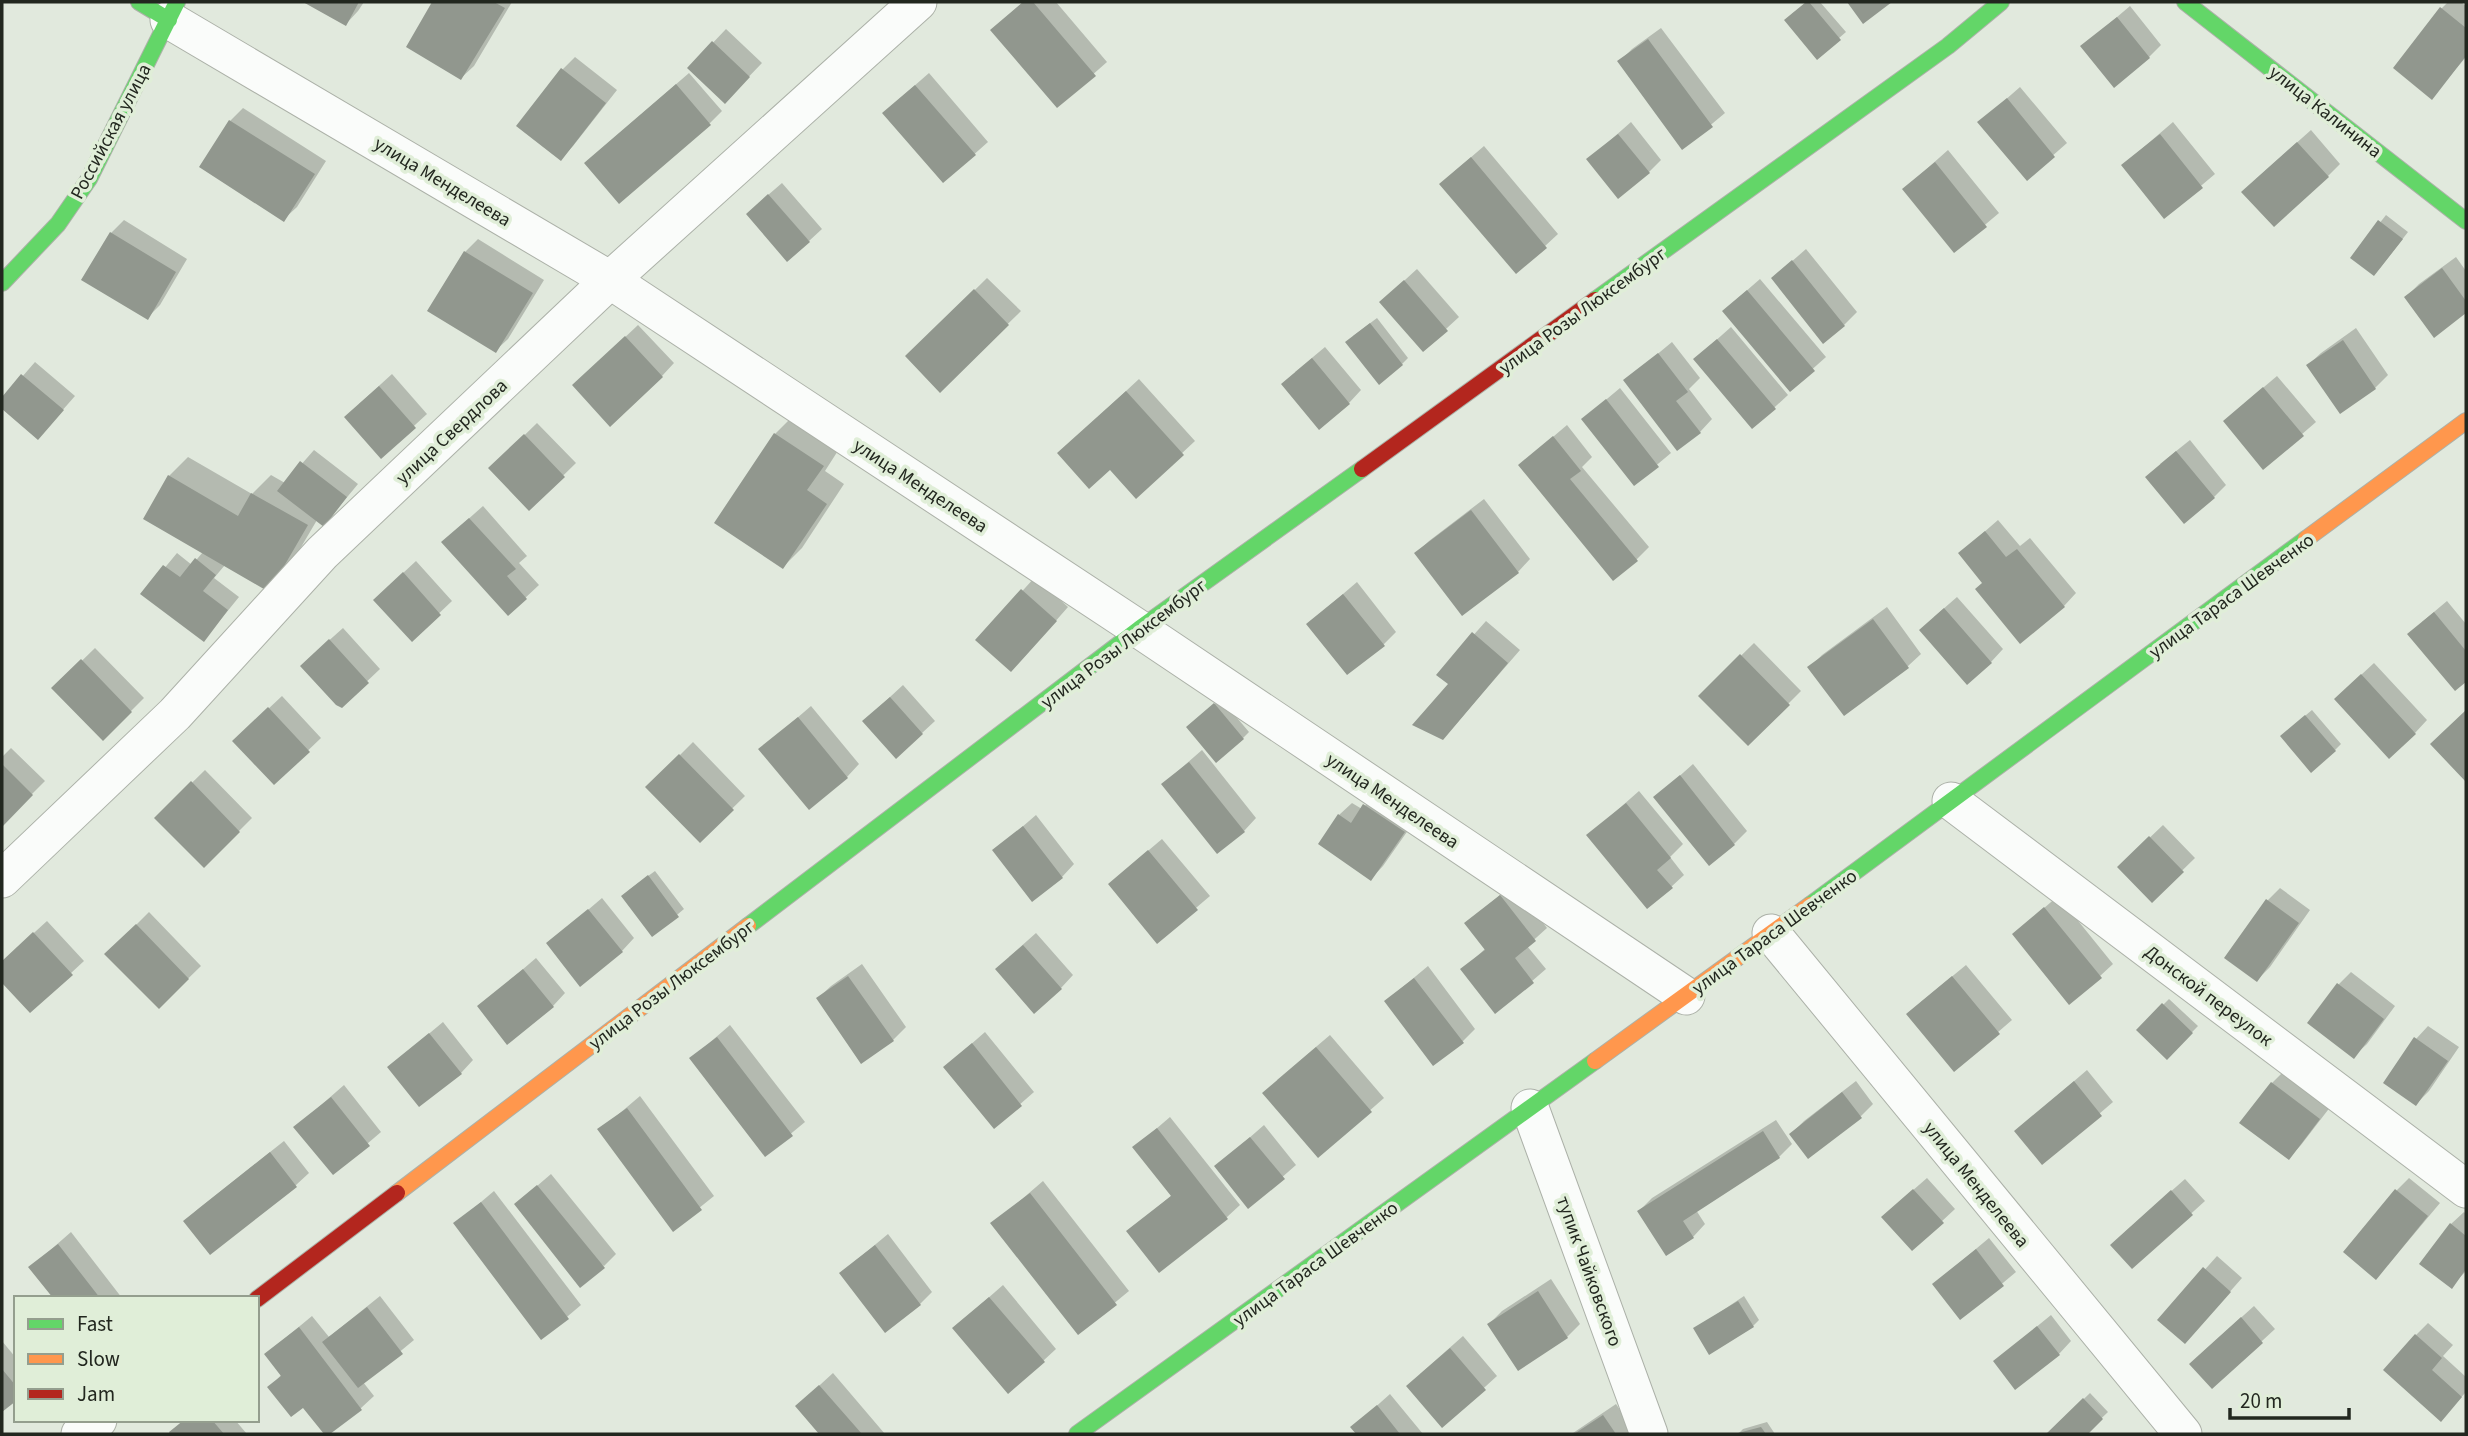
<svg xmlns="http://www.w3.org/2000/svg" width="2468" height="1436" font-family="'Source Sans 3',sans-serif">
<rect width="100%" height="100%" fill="#e1e9dd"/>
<path fill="#0003" d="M307 2H364L358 11 346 24Z
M434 2H512L474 66 461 78 408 46Z
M1023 2H1056L1107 62 1057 106 992 30Z
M1807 2H1820L1846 32 1817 57 1792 14Z
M2448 2H2461L2466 6V57L2432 97 2441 9Z
M2130 6 2161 45 2149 57 2083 46Z
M1661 28 1725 113 1683 148 1619 62 1632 49Z
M726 29 762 63 737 89 689 68Z
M575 57 617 90 573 146 561 159 562 70Z
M689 73 722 111 710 123 599 151Z
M929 73 988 142 944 181 897 101Z
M2020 87 2067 143 2027 178 1980 122Z
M243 108 326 161 297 207 284 219 230 121Z
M1631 122 1661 160 1649 172 1589 159Z
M2173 122 2215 174 2164 217 2123 165Z
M2311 130 2340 164 2328 176 2256 179Z
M1484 146 1558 234 1517 272 1454 172Z
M1948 150 1999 213 1954 251 1904 189Z
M782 183 822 229 809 241 761 201Z
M2386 215 2408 232 2380 268 2353 257Z
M124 220 187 259 160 305 147 318 111 233Z
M478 239 544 280 508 339 495 351 465 252Z
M1806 249 1857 312 1844 325 1773 278Z
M2456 257 2466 271V311L2434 335 2406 297 2419 284Z
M1417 269 1459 317 1423 350 1394 290Z
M987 278 1021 311 940 390 908 356Z
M1760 279 1826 357 1790 389 1737 299Z
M1377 318 1408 358 1402 364 1353 336Z
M638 325 674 363 662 376 587 373Z
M1731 327 1788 395 1753 427 1695 359Z
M2356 328 2388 375 2375 388 2308 365 2321 353Z
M1672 342 1700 378 1689 389 1712 419 1700 432 1625 381Z
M1325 347 1361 390 1349 403 1295 372Z
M35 362 75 396 38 438 2 407V400Z
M392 374 427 414 381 456 359 404Z
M2277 376 2316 422 2264 467 2238 409Z
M1139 379 1195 441 1136 496 1110 468 1072 441Z
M1620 388 1671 453 1634 484 1583 419Z
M794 415 841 446 825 471 844 484 802 548 783 567 775 434Z
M537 423 576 463 529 509 491 468Z
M1567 425 1592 457 1582 467 1649 547 1636 560 1520 465Z
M2190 440 2226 485 2214 497 2160 464Z
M314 450 358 484 324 525 317 520 287 571 225 565 214 578 239 597 204 640 143 594 177 553 192 565 203 552 169 476 188 457 252 494 271 475 285 483Z
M1484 499 1530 559 1518 572 1416 553 1429 541Z
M483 506 527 556 519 563 539 585 508 614 456 530Z
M1998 520 2020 546 2030 538 2076 593 2064 606 1984 582 1960 553Z
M416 561 452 601 412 639 388 587Z
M1035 577 1068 607 1024 657 978 640Z
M1357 582 1396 632 1383 645 1308 624Z
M1957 597 2003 649 1991 662 1934 617Z
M2447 601 2466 624V679L2455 689 2422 622Z
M1887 607 1921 654 1908 666 1844 714 1810 667 1822 655Z
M1486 621 1520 650 1455 725 1450 684 1439 674Z
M343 628 380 669 341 706 315 653Z
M1754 643 1801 691 1748 744 1700 696Z
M95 648 144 698 103 739 54 688Z
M2374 663 2427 720 2415 733 2348 687Z
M903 685 935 721 922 733 877 709Z
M282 696 321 738 274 783 234 741Z
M1221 699 1249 732 1243 738 1194 721Z
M811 706 859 764 847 777 761 749Z
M2312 710 2341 744 2335 750 2288 730Z
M693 742 745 796 700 840 648 787Z
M11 748 45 781 2 824V757Z
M1202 750 1256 818 1244 831 1163 784Z
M1693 764 1747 831 1734 844 1656 797Z
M205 770 252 818 204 866 156 818Z
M1639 791 1683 844 1670 857 1684 875 1671 887 1589 835Z
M1377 793 1416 819 1383 866 1371 879 1339 815 1352 803 1362 809Z
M1036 815 1074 864 1062 877 994 851Z
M2163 825 2195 858 2152 900 2119 867Z
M1162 839 1210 896 1157 941 1123 872Z
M655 871 684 909 653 935 629 890Z
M1513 884 1547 928 1527 946 1546 969 1496 1012 1463 969 1486 948 1466 924Z
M2280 888 2310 910 2270 967 2257 980 2267 901Z
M2058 896 2113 964 2100 976 2014 934Z
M602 898 634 938 622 951 548 944Z
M149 912 201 966 159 1007 107 954Z
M47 921 84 961 30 1011 2 980V962Z
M1036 933 1073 975 1061 988 1009 957Z
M536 958 565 993 553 1006 479 1007Z
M862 964 906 1027 893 1040 862 1062 818 998 831 986Z
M1966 965 2012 1020 1954 1070 1921 1002Z
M1428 966 1475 1029 1462 1042 1386 1001Z
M2351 972 2395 1006 2367 1044 2354 1056 2338 985Z
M2169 999 2198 1026 2167 1058 2138 1030Z
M443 1022 473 1060 461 1073 389 1067Z
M730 1025 805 1122 765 1155 692 1058Z
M2428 1026 2459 1047 2429 1091 2416 1104V1039Z
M985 1032 1034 1092 994 1127 945 1067Z
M1330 1035 1384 1098 1318 1156 1277 1080Z
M2087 1070 2113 1102 2043 1162 2016 1131Z
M2285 1070 2331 1106 2301 1145 2289 1158 2272 1083Z
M1856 1081 1873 1104 1861 1116 1791 1134 1804 1121Z
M344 1085 381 1132 333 1173 296 1127Z
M640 1096 714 1196 673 1229 600 1130Z
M1170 1117 1240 1205 1227 1217 1159 1270 1129 1231 1172 1195 1135 1147Z
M1776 1120 1792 1144 1779 1157 1696 1210 1705 1224 1693 1237 1639 1211 1652 1198Z
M1264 1125 1296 1165 1249 1206 1216 1167Z
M284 1141 309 1173 296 1185 211 1253 185 1221 198 1209Z
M551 1174 616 1254 604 1266 516 1204Z
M1927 1178 1955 1209 1912 1249 1896 1205Z
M2409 1178 2440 1203 2388 1265 2397 1190Z
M2185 1179 2205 1201 2132 1267 2125 1232Z
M1043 1181 1129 1291 1078 1333 993 1224Z
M494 1191 581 1305 542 1338 455 1224Z
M2464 1212 2466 1214V1271L2452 1286 2451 1224Z
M71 1232 122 1298H55L31 1267Z
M888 1234 932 1292 920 1304 841 1273Z
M1989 1238 2016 1272 1961 1318 1934 1284Z
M2217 1256 2242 1278 2197 1329 2160 1320Z
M1551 1279 1580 1324 1567 1337 1518 1368 1489 1324 1502 1311Z
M1003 1285 1056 1349 1043 1361 954 1328Z
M380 1296 414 1340 363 1382 374 1396 361 1408 326 1434 304 1405 270 1387 282 1374 266 1354 312 1316 329 1337Z
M1744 1296 1759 1320 1753 1326 1695 1329Z
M2254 1306 2275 1329 2212 1387 2204 1351Z
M2051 1315 2071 1341 2059 1354 1995 1361Z
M2428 1323 2453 1345 2443 1356 2466 1377V1392L2441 1419 2416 1335Z
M1463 1336 1497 1376 1442 1426 1420 1374Z
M2 1341 16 1358V1398L2 1410Z
M833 1373 885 1434H821L797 1406Z
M2090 1393 2108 1412 2085 1434H2048Z
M1390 1394 1423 1434H1358L1353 1427Z
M1616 1404 1636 1434H1572L1573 1433Z
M183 1420H235L247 1434H172L171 1433Z
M1767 1422 1775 1434H1738L1743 1429Z"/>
<path fill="#91978e" d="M303 2H359L346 26Z
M432 2H494L505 8 461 80 406 47Z
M1023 2H1033L1096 76 1057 108 990 30Z
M1806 2H1809L1841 40 1817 60 1784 20Z
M1847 2H1892L1863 24Z
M2440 7 2466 28V56L2432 100 2393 68Z
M2117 17 2150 58 2114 88 2080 46Z
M1648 39 1713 127 1682 150 1617 61Z
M712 41 750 77 725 104 687 68Z
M561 68 606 103 561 161 516 126Z
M676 84 711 125 619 204 584 163Z
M915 85 976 155 943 183 882 113Z
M2007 98 2055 157 2027 181 1977 122Z
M229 120 315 174 284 222 199 167Z
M1618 134 1650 173 1618 199 1586 159Z
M2160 134 2203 188 2164 219 2121 165Z
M2297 142 2329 177 2274 227 2241 192Z
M1471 157 1547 248 1516 274 1439 184Z
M1935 162 1987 227 1954 253 1902 189Z
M768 194 810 242 787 262 746 214Z
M2378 220 2403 239 2374 276 2350 258Z
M110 232 176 272 148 320 81 280Z
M464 251 533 293 496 353 427 311Z
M1792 260 1845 326 1823 344 1771 278Z
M2442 268 2466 301V313L2434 338 2404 297Z
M1404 280 1448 331 1423 352 1379 302Z
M974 289 1009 325 940 393 905 356Z
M1747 290 1815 371 1790 392 1722 311Z
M1370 323 1403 365 1379 385 1345 342Z
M625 336 663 377 610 427 572 385Z
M1717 339 1776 409 1752 429 1693 359Z
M2343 340 2376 389 2340 414 2306 365Z
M1658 353 1688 392 1676 401 1701 433 1677 451 1623 380Z
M1312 358 1350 404 1319 430 1281 384Z
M21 374 64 410 38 440 2 409V397Z
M379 386 416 428 381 459 344 417Z
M2263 387 2304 436 2263 470 2223 421Z
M1126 391 1184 455 1136 499 1110 470 1089 489 1057 453Z
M1606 399 1659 467 1634 486 1581 419Z
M774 433 824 466 807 490 827 504 783 569 714 523Z
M524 434 565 477 529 511 488 468Z
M1553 436 1581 471 1570 479 1638 561 1613 581 1518 465Z
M2176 451 2215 498 2184 524 2145 477Z
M300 461 347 497 324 527 277 491Z
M168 475 238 516 251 493 308 525 269 592 143 519Z
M1471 510 1519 573 1462 616 1414 553Z
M469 518 516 569 507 576 527 599 508 616 441 542Z
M1985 531 2006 557 2017 549 2065 607 2020 644 1975 589 1982 583 1958 553Z
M195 558 216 575 203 591 228 610 204 642 140 594 163 565 180 577Z
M403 572 441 615 412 642 373 600Z
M1021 589 1057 621 1011 672 975 640Z
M1343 594 1385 646 1347 675 1306 624Z
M1944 608 1992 663 1967 685 1919 630Z
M2434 612 2466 651V682L2455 691 2407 634Z
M1873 619 1909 668 1844 716 1807 667Z
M1472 632 1508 663 1443 740 1412 725 1448 684 1436 675Z
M329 639 369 683 342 708 336 705 300 666Z
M1740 654 1790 705 1748 746 1698 696Z
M81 659 132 712 103 741 51 688Z
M2361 674 2416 734 2389 759 2334 699Z
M890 697 923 734 896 759 862 721Z
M1214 703 1244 739 1216 763 1186 727Z
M268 707 310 752 274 785 232 741Z
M2466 710V782L2430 744Z
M2305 715 2336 751 2311 773 2280 736Z
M798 717 848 778 809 810 758 749Z
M679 754 734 810 700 843 645 787Z
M1189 762 1245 832 1217 854 1161 784Z
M2 764 33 795 2 827Z
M1680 775 1735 845 1709 866 1653 797Z
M191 781 240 832 204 868 154 818Z
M1626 803 1671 858 1657 870 1673 888 1647 909 1586 835Z
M1363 804 1405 832 1371 881 1318 844 1338 814 1351 823Z
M1023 826 1063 878 1032 902 992 850Z
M2149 836 2184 872 2152 903 2117 867Z
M1148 850 1198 910 1157 944 1108 884Z
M648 875 679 917 652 937 621 896Z
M1500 895 1536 941 1515 958 1534 983 1495 1014 1460 969 1485 950 1464 923Z
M2266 899 2299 923 2257 982 2224 958Z
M2044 907 2102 978 2069 1005 2012 934Z
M588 909 623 952 580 987 546 943Z
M136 924 189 979 159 1009 104 954Z
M33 932 73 975 30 1013 2 983V961Z
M1023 945 1062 989 1034 1014 995 969Z
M523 969 554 1007 507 1045 477 1006Z
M848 976 894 1041 861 1064 816 998Z
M1952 976 2000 1034 1954 1072 1906 1014Z
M1414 978 1464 1043 1433 1066 1384 1001Z
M2337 983 2384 1019 2354 1059 2307 1023Z
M2162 1003 2193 1033 2167 1060 2136 1030Z
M429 1033 462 1074 419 1107 387 1067Z
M717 1037 793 1136 765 1157 689 1058Z
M2414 1037 2448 1061 2416 1106 2383 1083Z
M972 1043 1022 1106 994 1129 943 1067Z
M1316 1047 1372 1112 1318 1158 1262 1093Z
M2074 1081 2102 1116 2042 1165 2014 1131Z
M2271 1082 2320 1119 2289 1160 2239 1123Z
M1842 1092 1862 1118 1808 1159 1789 1134Z
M331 1097 370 1146 333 1175 293 1127Z
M627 1108 702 1210 673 1232 597 1129Z
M1157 1128 1228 1219 1159 1273 1126 1231 1171 1196 1132 1147Z
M1763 1131 1780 1158 1683 1221 1694 1238 1666 1256 1637 1211Z
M1250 1137 1285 1179 1248 1209 1214 1166Z
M270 1152 297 1187 210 1255 183 1221Z
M537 1185 605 1268 580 1288 514 1204Z
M1913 1189 1944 1223 1912 1251 1881 1217Z
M2395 1189 2428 1216 2376 1280 2343 1252Z
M2171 1190 2193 1215 2132 1269 2110 1245Z
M1030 1193 1117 1305 1078 1335 990 1223Z
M481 1202 569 1319 541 1340 453 1223Z
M2450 1223 2466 1236V1269L2452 1289 2419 1264Z
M58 1244 100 1298H53L28 1267Z
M875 1245 921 1305 885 1333 839 1273Z
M1976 1249 2004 1286 1960 1320 1932 1284Z
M2203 1267 2231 1292 2185 1344 2157 1320Z
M1538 1291 1568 1338 1518 1371 1487 1324Z
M989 1297 1045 1362 1008 1394 952 1328Z
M1738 1301 1754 1327 1709 1355 1693 1328Z
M367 1307 403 1354 358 1388 322 1342Z
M2241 1317 2263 1343 2212 1389 2189 1364Z
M2037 1326 2060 1355 2015 1390 1993 1361Z
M299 1327 362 1410 330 1434H324L303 1408 291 1417 267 1387 281 1376 264 1354Z
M2415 1334 2442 1358 2432 1370 2462 1397 2441 1422 2383 1370Z
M1450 1348 1486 1390 1442 1428 1406 1386Z
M2 1369 16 1386V1401L2 1412Z
M819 1385 862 1434H819L795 1406Z
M2083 1398 2103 1419 2088 1434H2046Z
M1377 1405 1400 1434H1356L1350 1427Z
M1603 1415 1616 1434H1574Z
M184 1420H212L224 1434H170L169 1432Z
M1761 1427 1766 1434H1738V1433Z"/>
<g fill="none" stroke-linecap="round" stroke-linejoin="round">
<g stroke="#acb1a8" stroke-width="39">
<path id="street" d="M169 20 610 280 1139 629 1686 996
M1951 801 2466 1189
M2 879 175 714 322 553 610 280 918 2
M1771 933 2183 1434
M1530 1108 1649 1434
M80 1434 98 1420"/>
</g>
<g stroke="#acb1a8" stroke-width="18">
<path id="fast" d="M139 2 169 20
M2185 2 2466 221
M2 283 58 224 89 179 177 2
M1595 300 1948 46 2001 2
M1810 905 2306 539
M748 926 1139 629 1362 469
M1077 1434 1595 1061"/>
</g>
<g stroke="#acb1a8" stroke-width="18">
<path id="slow" d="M2306 539 2466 421
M1595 1061 1810 905
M397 1193 748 926"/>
</g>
<g stroke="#acb1a8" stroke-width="18">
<path id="jam" d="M1362 469 1595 300
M257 1299 397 1193"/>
</g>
<use href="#street" stroke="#fafcfa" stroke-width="37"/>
<use href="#fast" stroke="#63d668" stroke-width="16"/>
<use href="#slow" stroke="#ff974d" stroke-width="16"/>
<use href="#jam" stroke="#b3261e" stroke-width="16"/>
</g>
<g text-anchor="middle" stroke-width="7" stroke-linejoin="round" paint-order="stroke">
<g font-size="19" fill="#22271f" stroke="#e0eed8">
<text transform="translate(2326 111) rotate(38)" y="7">улица Калинина</text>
<text transform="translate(110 131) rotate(-62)" y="7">Российская улица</text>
<text transform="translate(443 181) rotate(31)" y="7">улица Менделеева</text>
<text transform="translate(1582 310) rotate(-36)" y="7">улица Розы Люксембург</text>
<text transform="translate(451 431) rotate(-43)" y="7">улица Свердлова</text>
<text transform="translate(921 485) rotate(33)" y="7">улица Менделеева</text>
<text transform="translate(2231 595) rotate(-36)" y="7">улица Тараса Шевченко</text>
<text transform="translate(1123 643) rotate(-37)" y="7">улица Розы Люксембург</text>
<text transform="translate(1393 800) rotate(34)" y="7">улица Менделеева</text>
<text transform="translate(1774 931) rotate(-36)" y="7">улица Тараса Шевченко</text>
<text transform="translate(671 984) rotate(-37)" y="7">улица Розы Люксембург</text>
<text transform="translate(2209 995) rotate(37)" y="7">Донской переулок</text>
<text transform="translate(1977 1184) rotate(51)" y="7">улица Менделеева</text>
<text transform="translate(1315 1263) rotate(-36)" y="7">улица Тараса Шевченко</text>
<text transform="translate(1590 1271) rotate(70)" y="7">тупик Чайковского</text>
</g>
</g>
<rect width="2468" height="1436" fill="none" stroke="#22271f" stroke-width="7"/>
<rect x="14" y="1296" width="245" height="126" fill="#e0eed8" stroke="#949e8e" stroke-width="2"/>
<rect x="28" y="1319" width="35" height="10" fill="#63d668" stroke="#949e8e" stroke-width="2"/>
<text x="77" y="1331" font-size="21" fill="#22271f">Fast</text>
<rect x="28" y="1354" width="35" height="10" fill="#ff974d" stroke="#949e8e" stroke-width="2"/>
<text x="77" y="1366" font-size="21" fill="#22271f">Slow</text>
<rect x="28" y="1389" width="35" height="10" fill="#b3261e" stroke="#949e8e" stroke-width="2"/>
<text x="77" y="1401" font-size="21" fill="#22271f">Jam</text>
<path d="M2230 1408v10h119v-10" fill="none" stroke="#22271f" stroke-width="3.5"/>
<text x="2240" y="1408" font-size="21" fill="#22271f" stroke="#e0eed8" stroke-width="5" paint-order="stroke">20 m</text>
</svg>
